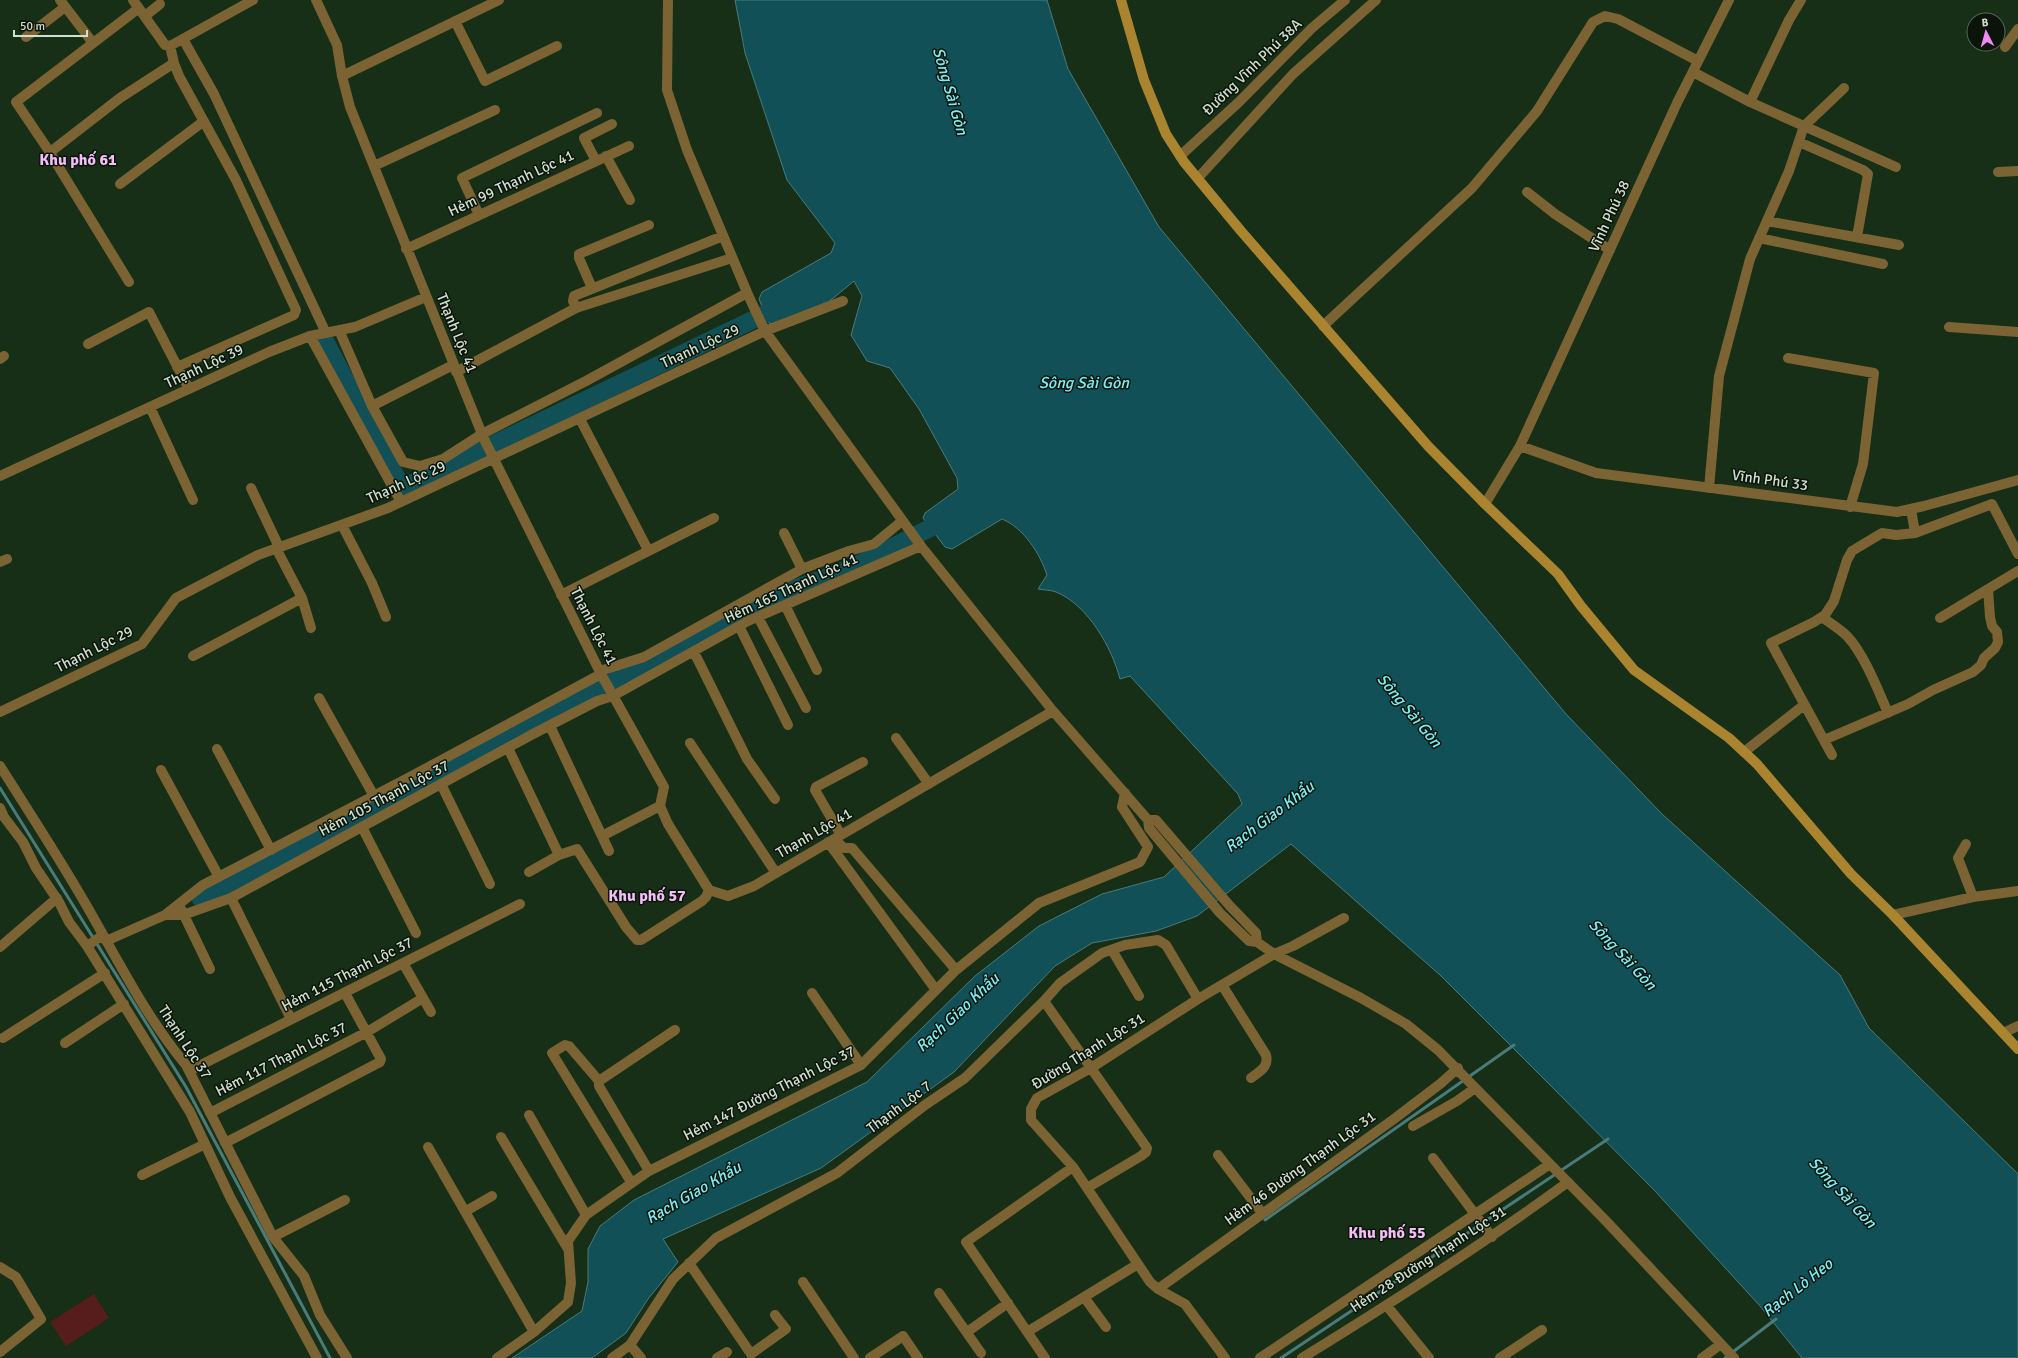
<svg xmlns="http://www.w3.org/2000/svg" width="2018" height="1358" font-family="Signika,sans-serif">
<rect width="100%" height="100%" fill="#172e17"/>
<path fill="#561d1c" d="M94 1294 109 1318 66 1346 50 1322Z"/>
<path fill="#115056" stroke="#4a7b7b" d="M735 0H1047L1068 69 1159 227 1566 714 1662 814 1840 975 1869 1028 2018 1174V1358H1802L1760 1306 1655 1191 1546 1081 1440 975 1291 844 1197 916 1156 931 1092 943 1055 966 954 1072 821 1168 663 1239 678 1262 648 1299 626 1333 592 1358H512L582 1311 588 1282V1249L600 1226 634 1200 867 1082 975 976 1039 926 1102 894 1164 877 1242 804 1238 794 1130 676 1120 679C1112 648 1088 605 1056 592 1051 590 1044 590 1038 589L1047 575C1040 554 1024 528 1002 519L952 549 945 547 923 518 925 513 958 489 957 478 919 409 890 368 867 361 851 335 862 296 854 281 826 304 776 325 769 323 759 299 762 292 831 253 835 243 787 180 745 53Z"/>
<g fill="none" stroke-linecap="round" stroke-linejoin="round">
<path stroke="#4a7b7b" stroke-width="3" d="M0 788 186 1087 330 1358
M1265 1220 1514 1045
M1281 1358 1608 1139
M1725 1358 1776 1319"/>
<path stroke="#115056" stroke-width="18" d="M326 343 402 488 788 303
M201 899 692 640 794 589 847 570 952 517"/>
<path stroke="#7b6333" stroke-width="10" d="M60 0 93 43
M133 0 165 45 170 46 253 0
M316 0 337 45 342 76 350 107 484 439 601 674 664 787 660 806 668 824 709 890 728 896 754 886 1053 711
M668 0 667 90 687 150 749 297 765 331 921 546 1053 711 1148 820 1149 828 1220 913 1249 941 1257 942 1274 954 1361 998 1406 1024 1438 1050 1607 1222 1734 1358
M1801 0 1789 20 1750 102 1896 167
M145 16 160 4
M455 21 485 81 557 46
M26 37 65 7
M183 39 214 94 326 333
M170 46 174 63 179 76 236 180 296 310 294 315 177 367
M2005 47 2018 29
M1693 72 1750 102
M342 76 499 0
M1799 142 1863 170 1868 174 1857 237
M49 153 120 98 174 63
M606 156 630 200
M1180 156 1239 102 1312 28 1345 0
M596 161 584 138 612 124
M374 166 495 110
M1998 172 2018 171
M1198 178 1293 74 1376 0
M120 184 204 121
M1527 192 1555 214 1610 250
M479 215 462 178 597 113
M1767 221 1899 245
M1759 238 1883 264
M406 249 629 146
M129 282 47 148 16 102 139 8
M592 288 579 258V254L649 225
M576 308 573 301 574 296 723 236
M1323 326 1472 188 1537 111 1593 22 1605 16 1618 19 1698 61
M1949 327 2018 332
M339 330 372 406 403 462 420 466 443 459 482 434 586 381 747 293
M310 336 401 502
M88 344 149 312 189 389
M1788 358 1874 373 1863 464 1850 507
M0 359 4 356
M456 372 576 308 732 258
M372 406 453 365
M150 407 193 500
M580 419 648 550
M1520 446 1596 473 1897 512 1924 506 2018 480
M0 476 269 352 310 336 355 327 426 297
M251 488 279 547
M1709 488 1719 376 1750 259 1789 171 1804 126 1844 88
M1485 504 1520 446 1677 103 1729 0
M342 525 372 583 386 617
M784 533 802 569 849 551 874 544 902 521
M1915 533 1992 504 2018 554
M276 548 302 598 311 628
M0 562 7 559
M561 595 714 518
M785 605 817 670
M758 617 806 708
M1822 617C1830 623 1840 629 1847 636 1864 654 1878 690 1888 713
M1940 618 2018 571
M739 626 788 725
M694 652 747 759 775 799
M193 656 302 598
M600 671 644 657 802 569
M319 698 374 796
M0 712 142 644 176 598 258 555 388 508 765 331 843 301
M550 726 609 851
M896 738 929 784
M1824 740 1908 704 1933 690 1973 672 1981 665 1984 658 1995 648 1998 642 1997 632 1992 626 1990 617 1988 589
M690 743 776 873
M508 748 559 855
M217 749 271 850
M1744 752 1804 705
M1832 755 1771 643 1814 622 1825 615 1834 601 1847 560 1852 551 1882 533 1896 535 1915 533 1911 509
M0 766C29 812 58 856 85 903 117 958 145 1016 186 1065L273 1237 304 1276 320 1315 347 1358
M161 770 219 877
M441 784 490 884
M0 808 4 817 23 842 36 868 59 902 69 922 87 946
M1148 820H1156L1229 905 1256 933 1257 942
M362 827 416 933
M841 835 815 790 816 787 863 762
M602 836 660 806
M834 839 844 848H852L956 970
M828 842 936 990
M1966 844 1958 858 1973 897
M529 872 559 855 577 849 626 927 637 940H641L649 935 702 901 706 897 709 890
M231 898 291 1019
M181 909 210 969
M165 915H183L231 898 533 734 597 701 613 696 748 621 921 546
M1893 915 1973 897 2018 891
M103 935 87 946 190 1112 230 1197 317 1358
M106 941 165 915 203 885 410 777 601 674
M0 947 57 898
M1112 950 1139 996
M403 963 431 1012
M1222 985 1266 1055C1269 1067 1260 1071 1251 1078
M812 993 861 1065
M1044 1001 1147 1148 1146 1152 1141 1156 1087 1188
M2003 1033 2018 1026
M3 1038 105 973
M65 1043 124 1004
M189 1071 520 904
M599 1081 569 1046 565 1045 552 1053 631 1182
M210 1113 367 1032 423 998
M529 1115 586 1215
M1413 1126 1457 1101 1475 1088
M501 1137 568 1249
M225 1143 380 1062 381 1059 345 993
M428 1147 534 1332
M1218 1155 1262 1213
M1433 1158 1492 1237
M649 1171 599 1086V1081L675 1030
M142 1175 205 1144
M466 1211 492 1196
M273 1237 345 1200
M689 1263 751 1354 786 1329 775 1315
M0 1267 16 1277 41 1319 0 1352
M803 1282 854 1358
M1158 1289 1394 1119 1440 1084 1458 1068
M939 1293 981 1353
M1387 1306 1429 1358
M1106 1327 1084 1297 1138 1264
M967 1332 1008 1303
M1027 1332 1084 1297
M630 1345 641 1358
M497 1358 534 1332 568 1302 571 1283 568 1241 586 1215 649 1171 861 1065 956 970 1039 903 1140 862 1148 847 1122 807 1125 793
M612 1358 630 1345 673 1279 716 1238 837 1173 925 1105 965 1078 1044 1001 1060 983 1102 953 1125 945 1158 940 1166 945 1198 999
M717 1358 727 1352
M870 1358 903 1336 918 1358
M1045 1358 966 1242 1073 1167
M1225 1358 1185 1304 1158 1289 1150 1282 1073 1167 1031 1120V1109L1037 1098 1091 1068 1198 999 1274 954 1293 946 1344 918
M1260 1358 1550 1164
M1302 1358C1393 1302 1482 1245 1568 1182
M1500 1358 1542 1330
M1702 1358 1721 1344"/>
<path stroke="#aa842f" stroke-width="10" d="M1121 0 1144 80 1166 134 1184 162 1241 231 1428 446 1485 504 1558 574 1581 606 1634 670 1729 738 1757 764 1851 874 1893 915 2018 1049"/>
</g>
<g text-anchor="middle" stroke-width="3" stroke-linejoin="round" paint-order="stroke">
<g font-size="15" fill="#d0dfd0" stroke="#0a1409">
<text transform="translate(1252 67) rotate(-44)" y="5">Đường Vĩnh Phú 38A</text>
<text transform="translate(511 183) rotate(-25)" y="5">Hẻm 99 Thạnh Lộc 41</text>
<text transform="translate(1609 216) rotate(-65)" y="5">Vĩnh Phú 38</text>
<text transform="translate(457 333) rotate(68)" y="5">Thạnh Lộc 41</text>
<text transform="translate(700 346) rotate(-25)" y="5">Thạnh Lộc 29</text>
<text transform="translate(204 366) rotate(-25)" y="5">Thạnh Lộc 39</text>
<text transform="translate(1770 480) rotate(8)" y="5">Vĩnh Phú 33</text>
<text transform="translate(406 482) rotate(-24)" y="5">Thạnh Lộc 29</text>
<text transform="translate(791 588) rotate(-25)" y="5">Hẻm 165 Thạnh Lộc 41</text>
<text transform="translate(594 626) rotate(63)" y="5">Thạnh Lộc 41</text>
<text transform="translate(94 649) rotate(-27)" y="5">Thạnh Lộc 29</text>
<text transform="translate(384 798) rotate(-28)" y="5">Hẻm 105 Thạnh Lộc 37</text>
<text transform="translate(814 833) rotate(-30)" y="5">Thạnh Lộc 41</text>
<text transform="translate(347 974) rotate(-27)" y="5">Hẻm 115 Thạnh Lộc 37</text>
<text transform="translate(185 1042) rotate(57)" y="5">Thạnh Lộc 37</text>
<text transform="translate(1088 1051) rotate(-32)" y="5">Đường Thạnh Lộc 31</text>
<text transform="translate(281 1059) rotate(-27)" y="5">Hẻm 117 Thạnh Lộc 37</text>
<text transform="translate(769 1093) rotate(-27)" y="5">Hẻm 147 Đường Thạnh Lộc 37</text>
<text transform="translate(899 1107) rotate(-37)" y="5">Thạnh Lộc 7</text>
<text transform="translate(1300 1168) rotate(-36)" y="5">Hẻm 46 Đường Thạnh Lộc 31</text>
<text transform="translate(1428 1259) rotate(-33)" y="5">Hẻm 28 Đường Thạnh Lộc 31</text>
</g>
<g font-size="16" font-style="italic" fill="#7aedf9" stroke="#0a1409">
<text transform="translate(951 91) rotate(74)" y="6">Sông Sài Gòn</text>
<text x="1084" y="388">Sông Sài Gòn</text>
<text transform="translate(1410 710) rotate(50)" y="6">Sông Sài Gòn</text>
<text transform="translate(1269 816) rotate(-37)" y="6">Rạch Giao Khẩu</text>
<text transform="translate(1623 954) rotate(47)" y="6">Sông Sài Gòn</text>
<text transform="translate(957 1012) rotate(-43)" y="6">Rạch Giao Khẩu</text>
<text transform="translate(693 1192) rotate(-30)" y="6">Rạch Giao Khẩu</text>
<text transform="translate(1843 1192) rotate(47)" y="6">Sông Sài Gòn</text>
<text transform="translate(1797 1287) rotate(-38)" y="6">Rạch Lò Heo</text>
</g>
<g font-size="16" font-weight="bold" fill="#f5befa" stroke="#0a1409">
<text x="78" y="165">Khu phố 61</text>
<text x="647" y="901">Khu phố 57</text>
<text x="1387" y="1238">Khu phố 55</text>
</g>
</g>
<g transform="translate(1986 32) rotate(354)"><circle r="19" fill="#0a1409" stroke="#596559"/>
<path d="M0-3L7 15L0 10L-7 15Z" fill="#ef8bf7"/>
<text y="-6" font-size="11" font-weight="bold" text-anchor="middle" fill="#d0dfd0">B</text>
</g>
<path d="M14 30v6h73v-6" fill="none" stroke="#d0dfd0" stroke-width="2"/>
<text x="20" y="30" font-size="12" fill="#d0dfd0" stroke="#0a1409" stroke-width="3" paint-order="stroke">50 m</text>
</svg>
